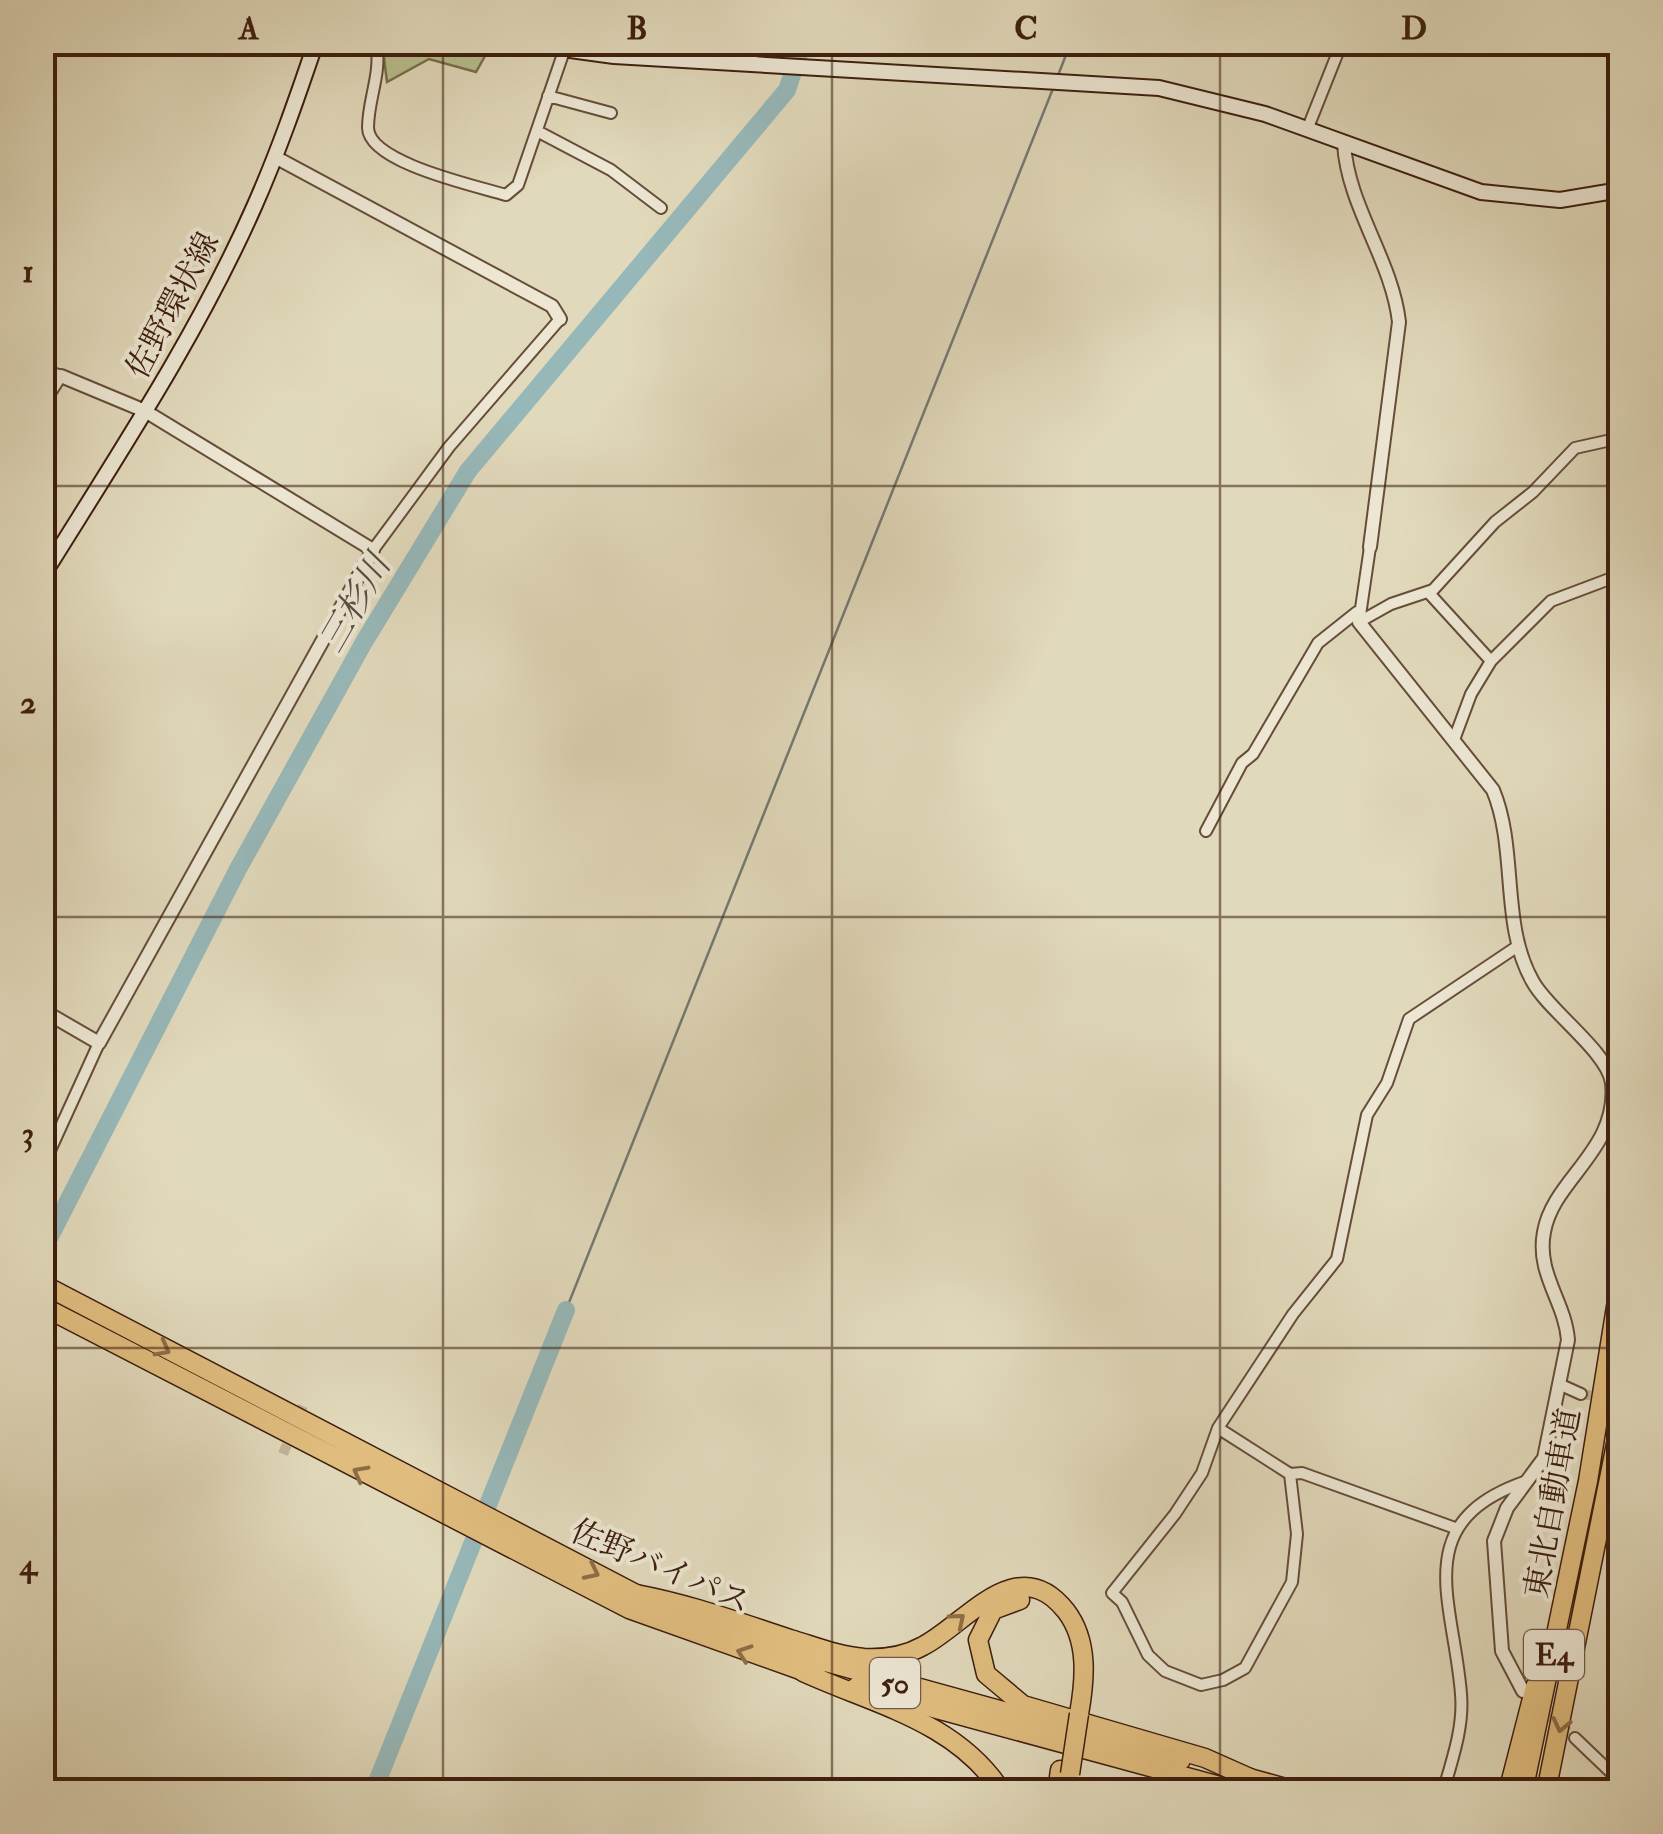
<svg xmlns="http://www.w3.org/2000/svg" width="1663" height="1834" font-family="'IM FELL Double Pica','Noto Serif JP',serif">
<rect width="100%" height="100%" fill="#e1d9bb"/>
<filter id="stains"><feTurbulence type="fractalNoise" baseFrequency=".002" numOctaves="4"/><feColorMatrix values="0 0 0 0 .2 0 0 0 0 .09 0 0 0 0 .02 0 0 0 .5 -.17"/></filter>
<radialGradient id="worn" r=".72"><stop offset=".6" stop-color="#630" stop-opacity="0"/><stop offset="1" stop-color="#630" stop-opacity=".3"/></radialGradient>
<path fill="#b8be8c" stroke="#7a6e4d" stroke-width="2.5" d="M476 43 490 47 476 72 429 59 387 82 382 43Z"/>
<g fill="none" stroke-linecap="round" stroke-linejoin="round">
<path stroke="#737a75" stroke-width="2.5" d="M1057 78 1071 42
M566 1310 1054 86"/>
<path stroke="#97b8b9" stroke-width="18" d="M42 1252 238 869 364 642 468 471 787 90 803 42
M373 1792 566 1310"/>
<path stroke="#c0b498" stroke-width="10" stroke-dasharray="10 5" stroke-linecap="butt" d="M1581 1394 1620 1399
M283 1454 303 1406
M1538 1705 1575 1738"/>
<g stroke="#664d39" stroke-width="14">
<path id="minor" d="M376 42C382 74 368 98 368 128 369 163 477 186 506 195L518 185 564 51
M739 42 749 50 754 65
M548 96 611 113
M1307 130 1342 42
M537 131 611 170 661 208
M42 369 61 376 42 406
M1370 547 1359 622 1391 604 1433 590 1495 522 1533 492 1575 448 1620 438
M373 550 449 447 560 319
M1428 592 1491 661
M1455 737 1471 694 1491 661 1551 601 1620 575
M1206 831 1242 763 1253 754 1318 643 1357 612
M42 1168 99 1043
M1561 1385 1581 1394
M1218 1428 1290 1474 1302 1473 1455 1528
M1290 1474 1297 1534 1292 1582 1245 1668 1223 1680 1201 1685 1165 1671 1148 1655 1122 1602 1112 1593 1175 1514 1202 1473 1218 1428 1293 1314 1337 1259 1367 1115 1387 1083 1409 1019 1518 946
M1575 1738 1620 1781
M1443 1792C1452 1760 1464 1727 1461 1694 1454 1602 1408 1523 1524 1482"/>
</g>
<g stroke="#664d39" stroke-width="16">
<path id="tertiary" d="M1344 144C1348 207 1392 260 1399 322L1370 547
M275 157 552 306 560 319
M1359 622 1493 790C1518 850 1500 925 1533 982 1549 1011 1608 1052 1612 1083 1619 1150 1553 1179 1544 1232 1536 1274 1565 1301 1568 1340L1544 1458 1507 1508 1494 1541 1502 1651 1523 1691
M42 1010 99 1043 373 550 145 411 61 376"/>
</g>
<g stroke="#3d1e0e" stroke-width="18">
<path id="secondary" d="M512 42 614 56 1159 88 1265 114 1481 192 1560 200 1620 190
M42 577C117 456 197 336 254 207 278 153 297 98 316 42"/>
</g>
<g stroke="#3d1e0e" stroke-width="21">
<path id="trunk" d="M42 1284 636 1594 804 1656 1181 1760
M42 1306 629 1609 817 1676
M856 1687 1242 1792
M1235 1774 1300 1792"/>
</g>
<g stroke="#3d1e0e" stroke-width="21">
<path id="motorway" d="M636 1594C690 1604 738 1622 790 1639 814 1646 838 1656 864 1658 884 1659 905 1656 923 1646 966 1624 1017 1549 1066 1611 1089 1641 1085 1680 1079 1714
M1020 1600 993 1610 978 1640 986 1674 1023 1705 1205 1758 1250 1778
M803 1672C875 1705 956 1721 1002 1792
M1057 1792 1060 1770
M1169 1792H1176
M1508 1792 1535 1687
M1523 1792 1588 1481 1620 1282
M1546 1792 1620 1424"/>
</g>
<use href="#minor" stroke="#ece6d3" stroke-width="10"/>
<use href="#tertiary" stroke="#ece6d3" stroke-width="12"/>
<use href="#secondary" stroke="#ece6d3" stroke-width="14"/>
<use href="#trunk" stroke="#e0bc7e" stroke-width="18"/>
<use href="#motorway" stroke="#e0bc7e" stroke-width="18"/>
<g stroke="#3d1e0e" stroke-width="21" stroke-linecap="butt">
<path id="motorway-bridge" d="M1070 1774 1079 1714"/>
</g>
<use href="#motorway-bridge" stroke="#e0bc7e" stroke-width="18"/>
</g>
<defs><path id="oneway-chevron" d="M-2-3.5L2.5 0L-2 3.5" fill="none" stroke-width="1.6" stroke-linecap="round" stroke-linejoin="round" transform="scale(2.5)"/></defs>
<g stroke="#8e6d46">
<use href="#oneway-chevron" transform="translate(163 1349) rotate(28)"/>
<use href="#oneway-chevron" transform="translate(360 1473) rotate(-152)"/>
<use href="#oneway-chevron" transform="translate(592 1572) rotate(26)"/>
<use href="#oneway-chevron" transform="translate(958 1620) rotate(-40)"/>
<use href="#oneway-chevron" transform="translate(744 1653) rotate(-161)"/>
<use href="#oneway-chevron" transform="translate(1561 1725) rotate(103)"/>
</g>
<path fill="none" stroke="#3d1e0e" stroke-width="2.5" stroke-opacity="0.55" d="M443 42V1792M832 42V1792M1220 42V1792M42 486H1620M42 917H1620M42 1348H1620"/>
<g text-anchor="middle" stroke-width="8" stroke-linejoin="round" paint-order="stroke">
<g fill="#ece6d3" stroke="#725a49" stroke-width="2.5">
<rect x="1524" y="1630" width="60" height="50" rx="8"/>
<rect x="870" y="1658" width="50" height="50" rx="8"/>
</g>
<g font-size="30" font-weight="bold" fill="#3d1e0e">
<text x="1554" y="1665">E4</text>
<text x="895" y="1693">50</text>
</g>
<g font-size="32" fill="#3d1e0e" stroke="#ece6d3">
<text transform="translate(172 305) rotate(-62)" y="11">佐野環状線</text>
<text transform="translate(1552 1503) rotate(-80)" y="11">東北自動車道</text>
<text transform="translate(661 1566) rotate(23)" y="11">佐野バイパス</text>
</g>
<g font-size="35" font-style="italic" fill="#584c41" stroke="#ece6d3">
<text transform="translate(354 603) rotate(-60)" y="12">三杉川</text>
</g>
</g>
<rect width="1663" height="1834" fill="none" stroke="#e1d9bb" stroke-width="110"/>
<rect x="55" y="55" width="1553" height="1724" fill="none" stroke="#3d1e0e" stroke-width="4"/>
<g font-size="32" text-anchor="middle" font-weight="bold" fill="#3d1e0e">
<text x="249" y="39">A</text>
<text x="637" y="39">B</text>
<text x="1026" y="39">C</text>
<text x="1414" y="39">D</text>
<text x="28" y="282">1</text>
<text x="28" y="713">2</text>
<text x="28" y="1144">3</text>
<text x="28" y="1575">4</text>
</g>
<rect width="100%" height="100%" filter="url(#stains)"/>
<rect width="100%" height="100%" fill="url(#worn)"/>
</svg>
